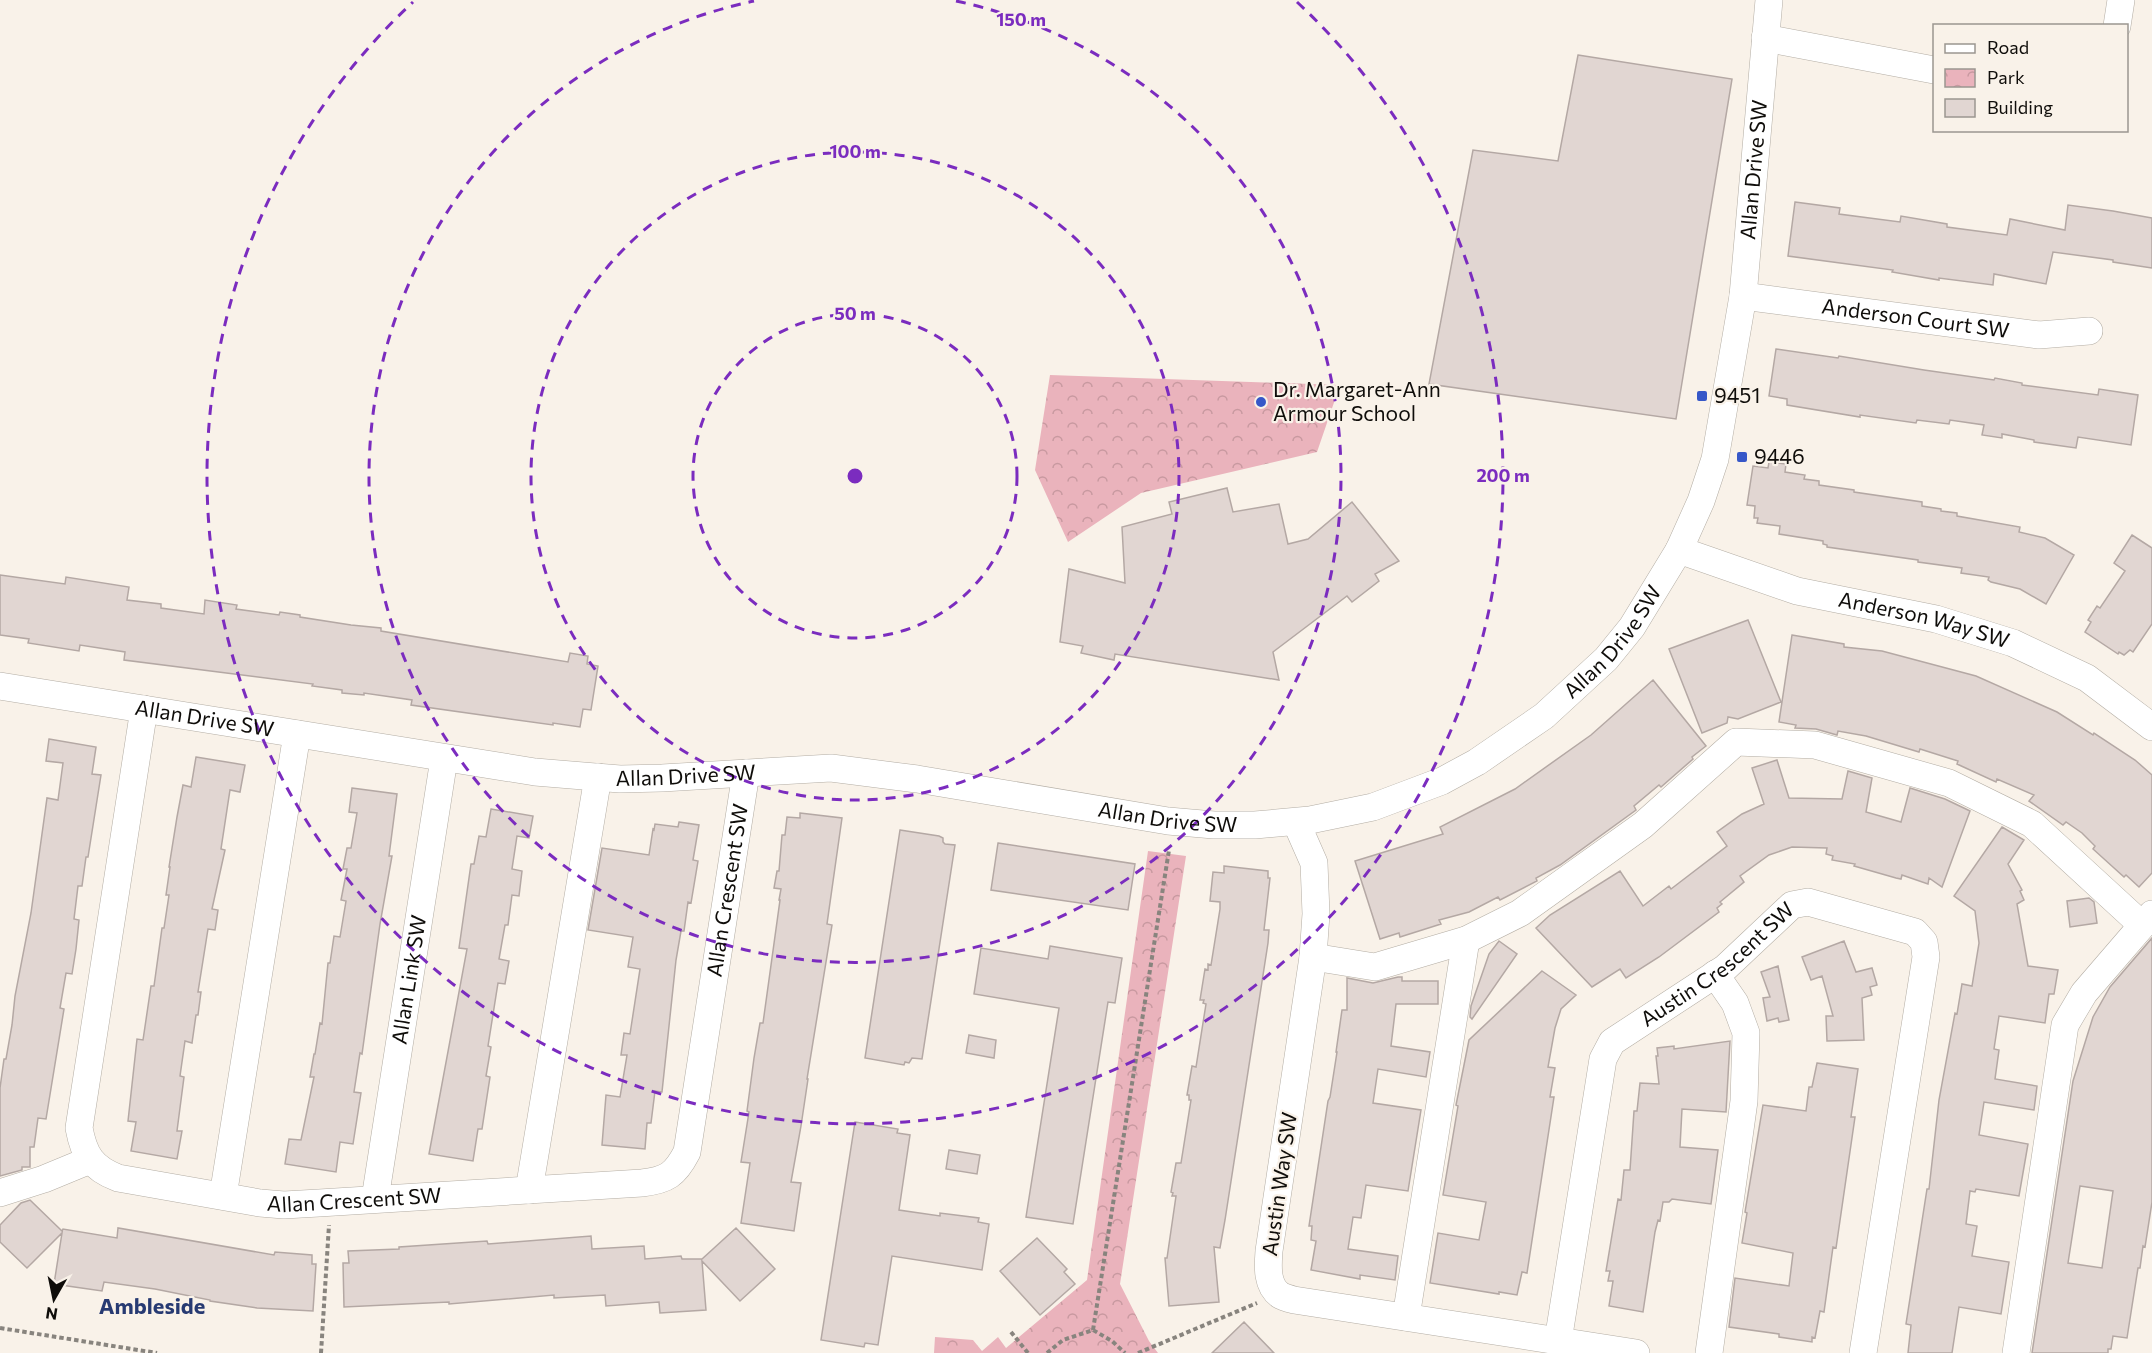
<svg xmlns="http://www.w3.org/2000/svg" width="2152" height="1353" font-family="Commissioner,sans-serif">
<defs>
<pattern id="park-crowns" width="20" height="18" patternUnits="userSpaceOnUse" patternTransform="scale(1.5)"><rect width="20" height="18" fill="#eab3bc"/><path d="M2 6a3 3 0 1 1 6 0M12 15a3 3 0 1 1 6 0" fill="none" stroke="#c899a0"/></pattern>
</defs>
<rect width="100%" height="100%" fill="#f9f2e9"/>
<path fill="url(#park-crowns)" d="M1050 375 1340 385 1317 452 1141 493 1068 542 1035 470Z
M1148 851 1186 856 1120 1284 1149 1341 1158 1353H934L935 1337 973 1340 982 1351 998 1337 1006 1348 1087 1280Z"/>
<path fill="#e1d6d2" stroke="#b4a8a4" stroke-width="1.5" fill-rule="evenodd" d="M1578 55 1732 79 1676 419 1429 384 1473 150 1558 161Z
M1795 202 1840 208 1839 214 1900 222 1901 216 1947 224V227L2007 235 2010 219 2065 230 2068 205 2113 211 2152 218V268L2113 262V260L2053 252 2046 284 1994 274 1993 285 1939 278V280L1892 272 1893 270 1788 256Z
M1776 349 1838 358 1839 356 1924 370 1994 380 1995 378 2022 383V385L2098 395 2099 389 2138 395 2131 445 2078 437 2076 448 2034 442V440L2002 434V438L1982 435 1984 425 1950 420 1949 424 1917 420 1916 423 1860 415V417L1787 405V399L1769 396Z
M1769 462 1786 464 1785 472 1805 475 1804 479 1819 481V485L1854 490V492L1922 502V506L1941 509V511L1957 513V516L2020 527 2019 532 2045 538 2074 555 2046 604 2020 589 1991 582 1988 580 1989 577 1961 573 1962 568 1918 562V560L1827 547V545L1823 544V541L1779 534 1780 526 1757 523 1758 518H1754L1755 506 1747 505 1753 466 1768 468Z
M1227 488 1233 512 1279 504 1288 544 1308 539 1352 502 1399 561 1375 574 1379 581 1352 602 1347 596 1273 652 1279 680 1115 654 1114 660 1081 653 1083 646 1060 642 1069 569 1125 583 1122 527 1172 514 1169 502Z
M2132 535 2152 548V624L2133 652 2130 650 2124 655 2119 652 2118 654 2085 632 2091 622 2088 620 2097 606 2100 608 2125 571 2114 563Z
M0 575 65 584 66 577 129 587 127 600 161 604V608L204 614 205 600 237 605 236 609 279 615 280 612 300 615V617L351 625 381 628V631L568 662 570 653 588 656 587 664 598 666 591 710 583 709 580 727 553 723V725L411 705 412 700 364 693V695L342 693V690L312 686 313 684 124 660 125 652 80 645 79 651 28 643 29 639 0 635Z
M1748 620 1781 702 1738 719 1728 717 1727 723 1702 733 1669 649Z
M1792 635 1844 644V647L1882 651 1976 676 2057 712 2093 735 2094 733 2135 760 2152 775V873L2139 887 2126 875 2124 877 2093 849 2095 846 2082 833 2066 822 2063 825 2029 801 2034 795 1997 779 1996 782 1957 764 1958 761 1920 749 1919 752 1866 736 1838 731 1837 735 1816 729 1795 728 1796 725 1779 722Z
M1653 680 1706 746 1692 757 1693 759 1661 787 1659 785 1634 806 1636 810 1560 865 1536 878 1537 881 1500 900 1498 897 1469 912 1439 920 1441 924 1400 937 1399 933 1380 939 1355 861 1443 834 1440 827 1515 789 1591 735Z
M49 739 96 747 92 774 101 775 88 857H86L82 886H78L74 919 79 920 76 949 72 974 66 973 60 1008 64 1009 46 1119 38 1118 34 1147H30V1167H22V1170L0 1176V1088L4 1059H6L12 1025 15 996 31 913 47 798 58 800 63 763 46 761Z
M196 757 245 765 240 792 230 790 221 849 225 850 212 909 218 910 215 930 208 929 198 992H201L198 1015H196L192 1043 185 1041 180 1076 184 1077 177 1131H182L177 1159 131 1151 136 1122 128 1121 137 1039 143 1040 151 986H154L162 928H164L169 895H166L170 867H169L177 817 183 785 191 787Z
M1777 760 1789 798 1842 799 1848 771 1872 778 1866 812 1901 822 1910 788 1945 799 1970 811 1942 887 1929 878 1928 884 1902 875 1901 879 1896 878 1854 866 1855 864 1832 860 1833 856 1826 854 1827 848 1792 847 1769 855 1740 876 1744 882 1720 902 1722 904 1717 908 1719 912 1659 957 1626 978 1620 969 1592 987 1536 928 1550 915 1620 871 1643 906 1669 886 1671 889 1727 846 1717 832 1742 814 1764 804 1752 768Z
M352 788 397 794 389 856H392L380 924 362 1054 360 1053 354 1092 361 1093 353 1144 340 1142 336 1172 285 1164 289 1139 301 1140 314 1077H310L314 1054H315L320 1023 322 1024 328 963H330L334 936 340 937 346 901 341 900 347 869H343L347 848H351L357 813 349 812Z
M491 809 533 816 529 838 517 836 512 869 522 871 519 896 512 895 508 925H505L499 959 509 961 505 984 498 983 488 1046 491 1047 486 1076 490 1077 482 1129H478L473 1161 429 1154 467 949 459 948 471 864H474L479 836 486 837Z
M800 813 842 818 827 924 832 925 807 1079H808L801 1126 791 1182 801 1183 794 1231 741 1223 750 1163 741 1162 749 1112 747 1111 754 1058 760 1023H763L780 900H779L781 889 774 888 777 871H779L782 835H785L787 817 800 818Z
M679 822 699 825 693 860 698 861 691 903 688 902 684 931H681L676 960 662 1092 655 1091 651 1123H647L645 1149 602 1145 606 1095 620 1097 627 1055H621L624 1033 630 1034 640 969 628 967 633 937 588 930 602 848 649 855 653 829 654 830 655 824 678 827Z
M2002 827 2024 840 2008 864 2022 890 2020 891 2024 900 2017 904 2028 966 2058 970 2054 994H2049L2045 1023 1999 1016 1994 1049 1999 1050 1995 1079 2037 1086 2034 1110 1984 1102 1979 1135 2028 1144 2019 1196 1976 1189 1975 1192 1970 1191 1966 1224 1977 1226 1972 1256 2009 1262 2001 1314 1959 1307 1952 1353H1908L1911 1325 1906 1324 1927 1189H1929L1939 1100 1955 1013 1957 1014 1962 984 1972 986 1979 943 1975 911 1954 896Z
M900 830 939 836 943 838V842L945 844 955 845 922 1059 912 1058 909 1063 905 1062 904 1065 865 1058Z
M998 843 1135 864 1128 910 991 890Z
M1224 866 1268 871V878H1270L1264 930H1269L1268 943 1225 1220 1220 1248 1214 1247 1219 1302 1169 1306 1165 1258H1167L1176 1196H1172L1173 1193 1171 1192 1176 1163H1181L1191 1100H1189V1095H1187L1192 1066 1196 1067 1206 1004 1203 1003 1204 1000H1200L1205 969 1208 970V964L1211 965 1220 909V902L1210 901 1213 872 1224 873Z
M2089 898 2094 902 2097 923 2070 927 2067 901Z
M2152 938V1202L2145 1247 2143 1246 2140 1268H2138L2127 1338 2113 1336 2111 1349H2108V1353H2032L2073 1081 2093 1017 2110 987ZM2080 1186 2113 1191 2102 1268 2068 1263Z
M1499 941 1517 954 1472 1019 1470 1017 1471 1006 1489 954Z
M1844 941 1856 972 1872 968 1877 985 1870 987 1872 995 1862 998 1864 1040 1827 1041 1826 1016H1833L1822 976 1811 980 1802 957Z
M1050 946 1122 958 1115 1003 1108 1002 1073 1224 1026 1217 1059 1008 974 994 981 948 1048 959Z
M1778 966 1789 1020 1779 1022 1778 1018 1767 1021 1763 998 1770 997 1761 972Z
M1542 971 1576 995 1561 1009 1555 1028 1548 1067 1555 1068 1550 1097H1554L1527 1273 1522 1272 1517 1295 1499 1292V1294L1430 1283 1438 1233 1479 1240 1486 1202 1443 1195 1458 1106 1456 1105 1469 1040Z
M1398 977H1402V981H1438V1004H1396L1391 1046 1430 1052 1426 1077 1378 1069 1373 1103 1421 1110 1408 1191 1366 1185 1361 1218 1353 1217 1348 1249 1398 1256 1395 1280 1360 1275V1279L1311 1270 1316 1241 1311 1240 1312 1226H1309L1328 1101 1330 1097 1337 1052H1336L1342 1010H1347V978L1373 983Z
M969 1035 996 1040 994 1058 966 1053Z
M1730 1041 1726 1112 1682 1109 1680 1147 1718 1150 1711 1204 1672 1199 1669 1202H1663L1660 1221 1658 1220 1655 1232 1643 1312 1609 1306 1613 1281H1608L1610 1271H1606L1618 1199 1621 1200 1624 1170H1630L1634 1111H1637L1640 1083 1659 1084 1656 1056H1658L1657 1048 1674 1046V1049Z
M1817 1063 1858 1069 1851 1117H1855L1836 1248 1833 1247 1824 1312 1820 1311 1815 1338 1812 1337V1342L1779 1337V1334L1729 1327 1735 1278 1789 1286 1793 1253 1742 1243 1747 1213 1745 1212 1763 1105 1806 1111 1809 1087H1812Z
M855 1122 898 1129 897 1133 910 1135 899 1210 940 1216V1213L979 1218 978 1222 989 1224 982 1270 892 1256 878 1345 865 1343 864 1347 821 1340Z
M949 1150 980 1155 977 1174 946 1169Z
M30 1200 62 1231 63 1229 117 1238 118 1228 274 1255 275 1252 312 1255V1264H316L313 1311 257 1308 210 1301V1300L155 1289 104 1282 102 1291 54 1284 62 1233 27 1268 0 1242V1225L21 1203Z
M736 1228 775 1269 740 1301 702 1261 706 1310 660 1313 659 1302 606 1306 605 1295 554 1298V1295L449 1304V1302L344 1307 343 1263H349L348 1251 399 1249V1247L487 1241 488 1244 591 1236 592 1249 644 1246 645 1259 681 1256 682 1259H702Z
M1037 1238 1067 1269 1064 1272 1075 1284 1040 1315 1000 1271Z
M1244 1322 1274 1353H1212Z"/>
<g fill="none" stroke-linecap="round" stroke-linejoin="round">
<g stroke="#b3ada4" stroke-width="28">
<g id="minor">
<path d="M2117 26 2121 0"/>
<path d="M1765 38 1934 70"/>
<path id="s1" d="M1743 296 2039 335 2089 331"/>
<path id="s2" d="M1679 550 1797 591 1936 619 2013 643 2087 678 2152 727"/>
<path id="s3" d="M0 686 535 772 620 779 662 778 831 768 917 779 1168 821 1214 825H1255L1310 820 1373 807 1442 781 1477 762 1544 716 1606 659 1632 627 1679 550 1701 501 1715 459 1743 296 1769 0"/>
<path id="s4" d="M144 709 79 1128C84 1155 92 1168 118 1178L260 1203 284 1205 319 1203 642 1183C667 1180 675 1175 687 1152L746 773"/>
<path d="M1296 822 1314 863 1316 914 1313 957 1269 1251C1268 1265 1266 1285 1280 1295 1283 1297 1290 1299 1294 1300L1636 1353"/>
<path d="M1313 957 1375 967 1466 940 1520 913 1643 825 1736 742 1815 745 1949 783 2032 824 2142 925"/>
<path d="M529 1190 598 777"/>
<path d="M0 1193 44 1179 90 1160"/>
<path d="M223 1196 297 734"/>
<path id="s5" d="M375 1199 444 759"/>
<path d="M1406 1317 1466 940"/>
<path id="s6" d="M1558 1341 1603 1059 1612 1042 1725 968 1792 905 1808 902 1915 932 1924 942 1926 957 1863 1353"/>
<path d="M1709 1353 1744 1101 1746 1033 1735 1003 1715 974"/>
<path d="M2016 1353 2065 1025 2084 993 2152 914"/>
</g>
</g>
<path stroke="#88847e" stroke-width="4" stroke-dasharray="4.5 3" stroke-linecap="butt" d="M0 1328 157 1353
M1093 1330 1169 850
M1011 1332 1028 1353
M321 1353 329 1225
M1047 1353 1063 1340 1093 1330 1112 1341 1125 1353
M1138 1353 1257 1303"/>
<use href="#minor" stroke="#fff" stroke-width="27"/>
</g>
<g fill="none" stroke="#7b2cbf" stroke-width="3" stroke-dasharray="10 8">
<circle cx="855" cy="476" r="162"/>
<circle cx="855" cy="476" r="324"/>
<path d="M956 1A486 486 0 1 1 754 1"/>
<path d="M1297 2A648 648 0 1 1 413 2"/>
</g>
<g fill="#3657c8" stroke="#f9f2e9" stroke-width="2">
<rect x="1696" y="390" width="12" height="12" rx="3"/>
<circle cx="1261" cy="402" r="6"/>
<rect x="1736" y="451" width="12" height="12" rx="3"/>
</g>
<g text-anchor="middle" stroke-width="4.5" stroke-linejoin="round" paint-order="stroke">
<g font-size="21" fill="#0f0d0a" stroke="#f9f2e9">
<text dy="7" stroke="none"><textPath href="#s3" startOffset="2187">Allan Drive SW</textPath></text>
<text dy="7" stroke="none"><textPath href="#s1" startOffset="174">Anderson Court SW</textPath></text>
<text dy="7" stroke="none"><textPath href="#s2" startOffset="255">Anderson Way SW</textPath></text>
<text dy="7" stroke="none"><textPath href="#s3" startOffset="1683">Allan Drive SW</textPath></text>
<text dy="7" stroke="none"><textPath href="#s3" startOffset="207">Allan Drive SW</textPath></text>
<text dy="7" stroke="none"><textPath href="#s3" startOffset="693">Allan Drive SW</textPath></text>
<text dy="7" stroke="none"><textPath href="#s3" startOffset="1179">Allan Drive SW</textPath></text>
<text dy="7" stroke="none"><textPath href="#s4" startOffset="1341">Allan Crescent SW</textPath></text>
<text dy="7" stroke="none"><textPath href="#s6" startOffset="436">Austin Crescent SW</textPath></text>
<text dy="7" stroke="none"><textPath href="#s5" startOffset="222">Allan Link SW</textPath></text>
<text transform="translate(1280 1184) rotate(-82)" y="7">Austin Way SW</text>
<text dy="7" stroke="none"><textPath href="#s4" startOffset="730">Allan Crescent SW</textPath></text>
</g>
<g font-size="21" fill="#0f0d0a" stroke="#f9f2e9" text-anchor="start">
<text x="1273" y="397">Dr. Margaret-Ann<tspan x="1273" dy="24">Armour School</tspan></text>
<text x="1714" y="403">9451</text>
<text x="1754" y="464">9446</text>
</g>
<g font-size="22" font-weight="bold" fill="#273a72" stroke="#f9f2e9">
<text x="152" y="1314">Ambleside</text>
</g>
</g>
<circle cx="855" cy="476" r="9" fill="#7b2cbf" stroke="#f9f2e9" stroke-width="3"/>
<g font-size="18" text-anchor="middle" font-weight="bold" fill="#7b2cbf" stroke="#f9f2e9" stroke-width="4.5" stroke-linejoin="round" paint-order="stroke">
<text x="1021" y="26">150 m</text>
<text x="855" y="158">100 m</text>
<text x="855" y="320">50 m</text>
<text x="1503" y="482">200 m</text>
</g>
<rect x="1933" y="24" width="195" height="108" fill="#f9f2e9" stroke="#9b9690" stroke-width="1.5"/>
<rect x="1945" y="44" width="30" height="9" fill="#ffffff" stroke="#9b9690" stroke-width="1.5"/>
<text x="1987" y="54" font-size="18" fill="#0f0d0a">Road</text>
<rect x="1945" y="69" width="30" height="18" fill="url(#park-crowns)" stroke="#9b9690" stroke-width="1.5"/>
<text x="1987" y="84" font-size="18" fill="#0f0d0a">Park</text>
<rect x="1945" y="99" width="30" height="18" fill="#e1d6d2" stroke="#9b9690" stroke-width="1.5"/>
<text x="1987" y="114" font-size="18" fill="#0f0d0a">Building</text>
<g transform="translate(54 1299) rotate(189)" stroke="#f9f2e9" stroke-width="4.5" paint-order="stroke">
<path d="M0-4.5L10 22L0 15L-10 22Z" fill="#0f0d0a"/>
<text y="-9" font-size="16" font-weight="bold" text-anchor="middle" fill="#0f0d0a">N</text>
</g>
</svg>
